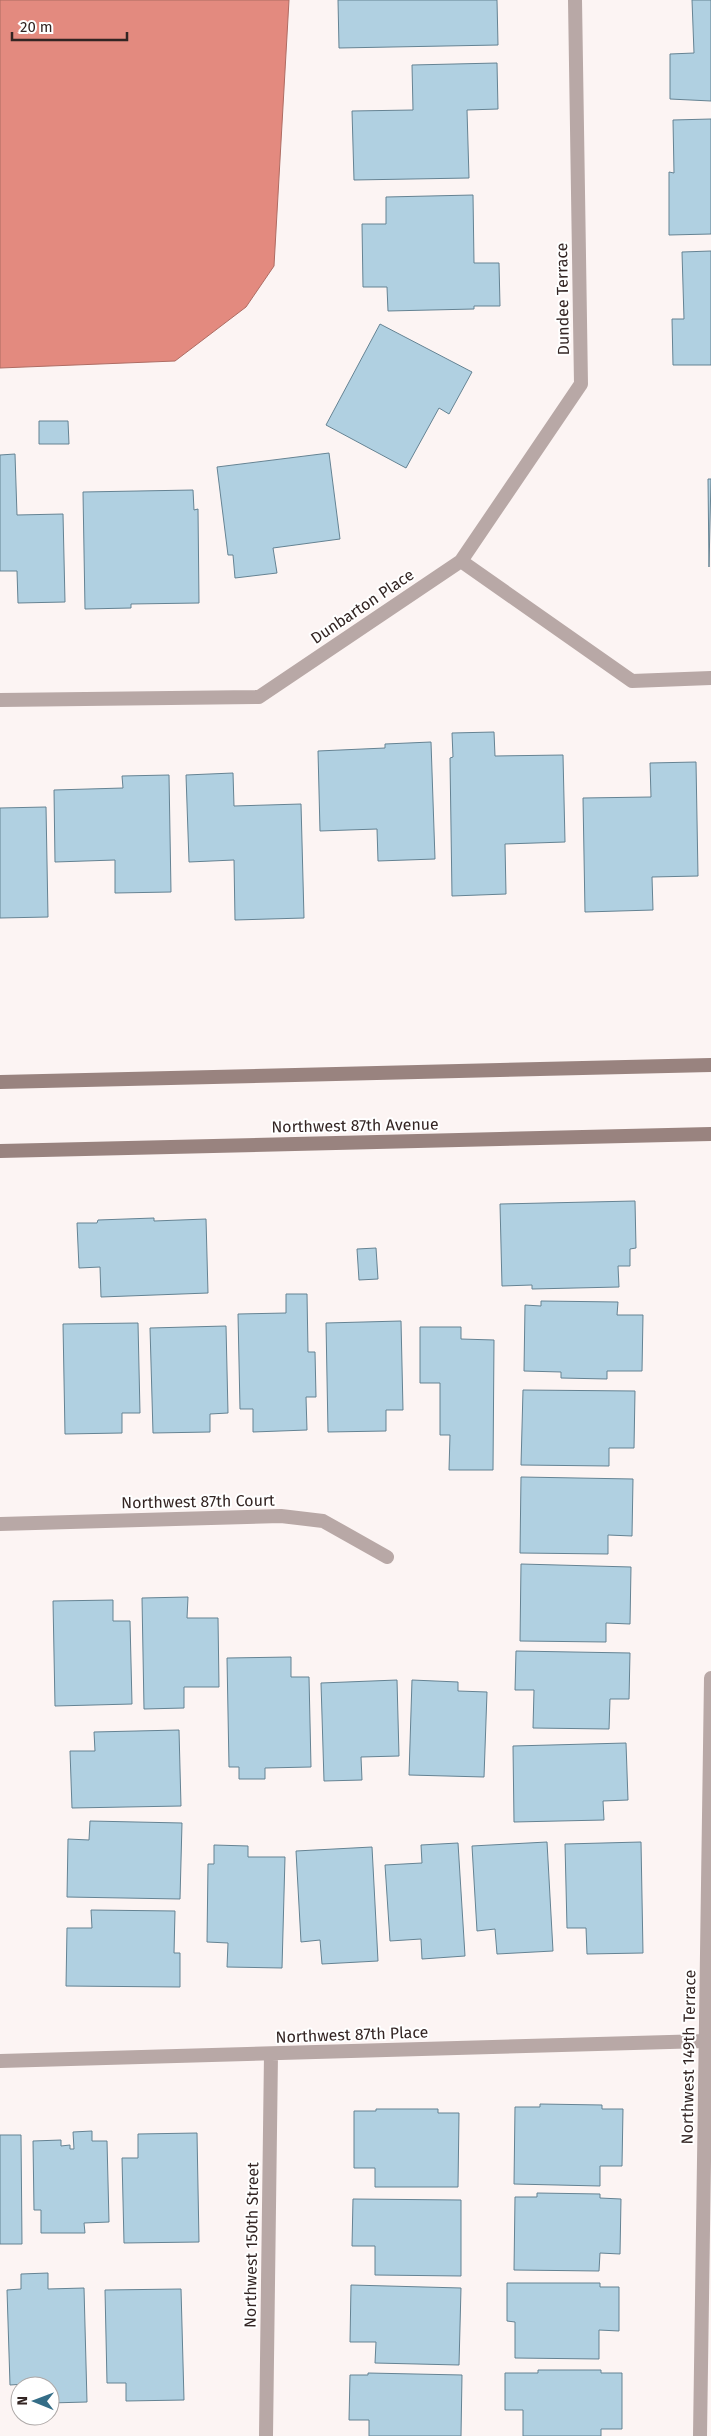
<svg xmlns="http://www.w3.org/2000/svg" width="711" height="2436" font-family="'Fira Sans',sans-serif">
<rect width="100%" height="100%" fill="#fcf4f3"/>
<path fill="#e38a7f" stroke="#ae6c63" d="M0 0H289L274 266 246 307 175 361 0 368Z"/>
<path fill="#b0d0e1" stroke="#658393" d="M338 0H497L498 45 339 48Z
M692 0H711V101L670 99V54L694 53Z
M497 63 498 109 467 110 469 178 354 180 352 111 413 110 412 65Z
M711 119V234L669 235V172L674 173 673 120Z
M473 195 474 263H499L500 306H474V309L388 311 387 287H363L362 224H386V197Z
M711 251V365H673L672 319H684L682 252Z
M380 324 472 372 449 414 439 408 406 468 326 425Z
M39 421H68L69 444H39Z
M329 453 340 539 273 548 277 573 235 578 233 555H228L217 467Z
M15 454 17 515 63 514 65 602 18 603 17 571H0V455Z
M708 479H711L709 567Z
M193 490 194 510 198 509 199 603 131 604V608L85 609 83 492Z
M494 732 495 756 563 755 565 842 505 844 506 894 452 896 450 758 453 757 452 733Z
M431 742 435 859 378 861 377 829 320 831 318 751 385 748V744Z
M696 762 698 876 652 877 653 910 585 912 583 798 651 797 650 763Z
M233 773 234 806 301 804 304 918 235 920 234 860 189 862 186 775Z
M169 775 171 892 115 893V860L55 862 54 790 123 788 122 776Z
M46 807 48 917 0 918V808Z
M635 1201 636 1248 630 1249V1266H618L619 1287 532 1289V1285L502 1286 500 1204Z
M154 1218V1221L206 1219 208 1293 101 1297 100 1267 79 1268 77 1223H97L98 1220Z
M376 1248 378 1279 359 1280 357 1249Z
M286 1294H307L308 1352H315L316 1397H306L307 1430 253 1432V1409H240L238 1314 286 1313Z
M541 1301 618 1302 617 1315H643L642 1371H607V1379L561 1378V1372L524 1371 525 1305 541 1306Z
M401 1321 403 1410H386V1431L328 1432 326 1323Z
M138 1323 140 1413H122V1433L65 1434 63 1324Z
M226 1326 228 1413 210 1414V1432L153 1433 150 1328Z
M420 1327H461V1339L494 1340 493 1470H449L450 1435H440V1383H420Z
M523 1390 635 1391 634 1448H609V1466L521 1465Z
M521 1477 633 1479 632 1536 608 1535V1554L520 1553Z
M521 1564 631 1567 630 1624 606 1623V1642L520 1641Z
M188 1597 187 1618H218L219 1687H184V1708L144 1709 142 1598Z
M113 1600V1621H130L132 1704 55 1706 53 1601Z
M516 1651 630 1653 629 1699H610L609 1729 533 1728 534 1690H515Z
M291 1657V1677H309L311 1767 265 1768V1779H239V1767H229L227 1658Z
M397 1680 399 1756 361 1757 362 1780 324 1781 321 1683Z
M412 1680 458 1682V1691L487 1692 484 1777 409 1775Z
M179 1730 181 1806 72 1808 70 1751H95L94 1732Z
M626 1743 628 1800 603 1801 604 1820 514 1822 513 1746Z
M90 1821 182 1823 180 1899 67 1897 68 1839 89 1840Z
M547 1842 553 1951 497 1954 495 1929 477 1931 472 1846Z
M641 1842 643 1953 587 1954 586 1928H567L565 1844Z
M458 1843 465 1956 422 1959 421 1939 390 1941 385 1865 422 1863 421 1845Z
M214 1845 248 1846V1857H285L282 1968 227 1967 228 1943 207 1942 208 1864H214Z
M372 1847 378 1961 322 1964 320 1940 301 1942 296 1851Z
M91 1910 175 1911 174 1953H180V1987L66 1986 67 1928H92Z
M540 2104 602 2105V2109H623L622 2166H600V2186L514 2184 515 2107H540Z
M376 2109H438V2113H459L458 2187H375V2168H354V2111H376Z
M92 2131V2141H107L109 2222 84 2223 85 2233H41V2210H34L33 2141 61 2140V2146L70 2145V2149H74L73 2132Z
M197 2133 199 2242 124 2243 122 2158H138V2134Z
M0 2135H21L22 2244H0Z
M537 2193 600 2194V2198L621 2199 620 2254 600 2253 599 2271 514 2270 515 2197H537Z
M353 2199 461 2200V2276L375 2275V2246H352Z
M48 2273V2289L84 2288 87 2402 50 2403V2386H41V2383L10 2385 7 2290 21 2289V2274Z
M507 2283H600V2287H619V2331L599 2330V2359L515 2358V2322L507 2321Z
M351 2285 461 2288 459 2365 375 2363 376 2342H350Z
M181 2289 184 2400 126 2401V2383H107L105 2290Z
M538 2370H601V2373H622V2429H601V2436H523V2410H505V2373H538Z
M368 2373 462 2375 461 2436H369V2420H349L350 2375H368Z"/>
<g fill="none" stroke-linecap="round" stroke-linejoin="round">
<path stroke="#b8a8a6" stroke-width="14" d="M461 561 632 681 711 678
M0 700 259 697 461 561 581 384 575 0
M0 1524 281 1516 323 1521 387 1557
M0 2061 705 2041
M266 2436 271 2054
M700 2436 711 1678"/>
<path stroke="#99837f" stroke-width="14" d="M0 1082 711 1065
M0 1151 711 1134"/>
</g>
<g text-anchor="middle" stroke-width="4" stroke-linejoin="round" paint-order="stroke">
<g font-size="16" fill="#332523" stroke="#fff">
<text transform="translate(562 299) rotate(-91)" y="6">Dundee Terrace</text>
<text transform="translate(362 606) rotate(-34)" y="6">Dunbarton Place</text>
<text transform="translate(355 1125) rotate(-1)" y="6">Northwest 87th Avenue</text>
<text transform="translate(198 1501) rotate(-1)" y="6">Northwest 87th Court</text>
<text transform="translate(352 2034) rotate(-2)" y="6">Northwest 87th Place</text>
<text transform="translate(688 2057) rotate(-89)" y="6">Northwest 149th Terrace</text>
<text transform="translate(251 2245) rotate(-89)" y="6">Northwest 150th Street</text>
</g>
</g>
<g transform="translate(35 2401) rotate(271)"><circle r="24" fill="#ffffff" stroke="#ada8a7"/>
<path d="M0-4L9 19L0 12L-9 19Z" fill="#346d87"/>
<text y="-8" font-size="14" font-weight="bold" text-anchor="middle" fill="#332523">N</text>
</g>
<path d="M12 32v8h115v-8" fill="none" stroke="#332523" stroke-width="2.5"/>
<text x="20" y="32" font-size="15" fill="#332523" stroke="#ffffff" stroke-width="4" paint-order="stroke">20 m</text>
</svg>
